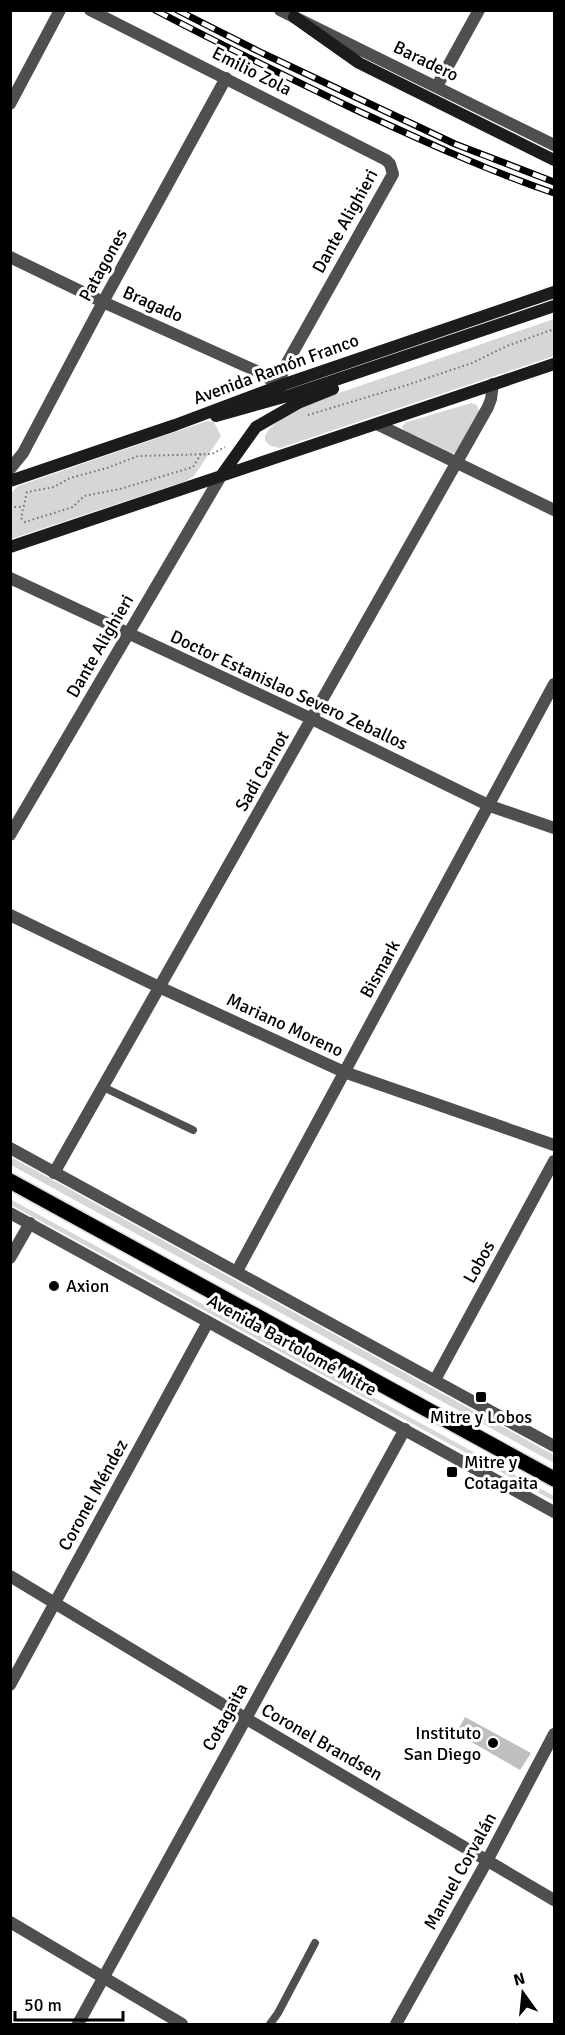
<svg xmlns="http://www.w3.org/2000/svg" width="565" height="2035" font-family="Signika,sans-serif">
<rect width="100%" height="100%" fill="#fff"/>
<path fill="#d6d6d6" d="M554 319V356L280 448C241 441 288 414 301 406Z
M471 403 477 405 479 411 455 453 450 454 403 430 402 426 407 422Z
M207 421 214 422 221 436 194 476 186 481 11 539V493L18 486Z
M11 1157 554 1455V1463L11 1165Z
M10 1199 554 1496V1501L11 1205Z"/>
<path fill="#bfbfbf" d="M465 1717 531 1753 520 1770 456 1733Z"/>
<g fill="none" stroke-linecap="round" stroke-linejoin="round">
<g stroke="#dbdbdb" stroke-width="18">
<path id="primary" d="M10 1181 554 1479"/>
</g>
<path stroke="#717171" stroke-width="2" stroke-dasharray="1.5 3" stroke-linecap="butt" d="M308 415 404 386 472 363 507 346 554 329
M201 454 193 467 120 489 84 496 73 507 25 522 21 518 27 492 54 487 70 478 107 468 138 456 212 454 225 447
M10 507H23"/>
<path stroke="#4f4f4f" stroke-width="8" d="M103 1087 193 1130
M270 2024 278 2013 315 1943"/>
<path stroke="#4f4f4f" stroke-width="12" d="M280 10 554 145
M437 86 479 10
M10 104 60 10
M10 257 103 302 261 373 279 386 283 370 393 174 390 164 386 160 90 10
M377 424 554 510
M10 469 23 453 103 302 226 78
M10 578 312 719 490 806 554 828
M10 835 221 476
M10 915 159 987 344 1072 554 1145
M54 1173 488 407 491 399 493 384
M10 1258 30 1223
M237 1271 554 684
M435 1380 554 1161
M10 1576 245 1718 554 1900
M10 1685 208 1322
M78 2024 405 1429
M396 2024 487 1861 554 1734"/>
<path stroke="#4f4f4f" stroke-width="12" d="M10 1148 554 1446
M10 1213 554 1512
M10 1922 182 2024"/>
<path stroke="#1c1c1c" stroke-width="12" d="M294 17 359 63 554 160
M216 416 291 395 554 306
M221 476 256 427 298 403 333 389
M10 481 175 425 279 386 554 292
M10 547 554 364"/>
<use href="#primary" stroke="#000" stroke-width="15"/>
<g stroke="#000" stroke-width="7">
<path id="rail" d="M155 10C222 45 289 78 356 110 421 140 486 170 554 193
M177 10 262 53 455 144 554 182"/>
</g>
<use href="#rail" stroke="#fff" stroke-width="4.5" stroke-dasharray="14" stroke-linecap="butt"/>
</g>
<g fill="#000" stroke="#fff" stroke-width="2">
<circle cx="54" cy="1286" r="6"/>
<rect x="475" y="1391" width="12" height="12" rx="3"/>
<rect x="446" y="1466" width="12" height="12" rx="3"/>
<circle cx="493" cy="1743" r="6"/>
</g>
<g text-anchor="middle" stroke-width="6" stroke-linejoin="round" paint-order="stroke">
<g font-size="18" fill="#000" stroke="#fff">
<text transform="translate(426 61) rotate(26)" y="6">Baradero</text>
<text transform="translate(252 71) rotate(27)" y="6">Emilio Zola</text>
<text transform="translate(345 221) rotate(-61)" y="6">Dante Alighieri</text>
<text transform="translate(103 265) rotate(-61)" y="6">Patagones</text>
<text transform="translate(153 304) rotate(24)" y="6">Bragado</text>
<text transform="translate(276 369) rotate(-20)" y="6">Avenida Ramón Franco</text>
<text transform="translate(100 646) rotate(-60)" y="6">Dante Alighieri</text>
<text transform="translate(289 690) rotate(25)" y="6">Doctor Estanislao Severo Zeballos</text>
<text transform="translate(262 771) rotate(-60)" y="6">Sadi Carnot</text>
<text transform="translate(380 969) rotate(-61)" y="6">Bismark</text>
<text transform="translate(285 1025) rotate(25)" y="6">Mariano Moreno</text>
<text transform="translate(479 1262) rotate(-61)" y="6">Lobos</text>
<text transform="translate(292 1345) rotate(29)" y="6">Avenida Bartolomé Mitre</text>
<text transform="translate(93 1495) rotate(-61)" y="6">Coronel Méndez</text>
<text transform="translate(225 1717) rotate(-61)" y="6">Cotagaita</text>
<text transform="translate(322 1742) rotate(30)" y="6">Coronel Brandsen</text>
<text transform="translate(460 1871) rotate(-61)" y="6">Manuel Corvalán</text>
</g>
<g font-size="18" fill="#000" stroke="#fff" text-anchor="start">
<text x="66" y="1292">Axion</text>
<text x="481" y="1423" text-anchor="middle">Mitre y Lobos</text>
<text x="464" y="1468">Mitre y<tspan x="464" dy="21">Cotagaita</tspan></text>
<text x="481" y="1739" text-anchor="end">Instituto<tspan x="481" dy="21">San Diego</tspan></text>
</g>
</g>
<rect width="565" height="2035" fill="none" stroke="#000000" stroke-width="24"/>
<g transform="translate(523 1993) rotate(345)" stroke="#ffffff" stroke-width="4.5" paint-order="stroke">
<path d="M0-4.5L10 22L0 15L-10 22Z" fill="#000000"/>
<text y="-9" font-size="16" font-weight="bold" text-anchor="middle" fill="#000000">N</text>
</g>
<path d="M15 2011v9h108v-9" fill="none" stroke="#000000" stroke-width="3"/>
<text x="24" y="2011" font-size="18" fill="#000000" stroke="#ffffff" stroke-width="4.5" paint-order="stroke">50 m</text>
</svg>
